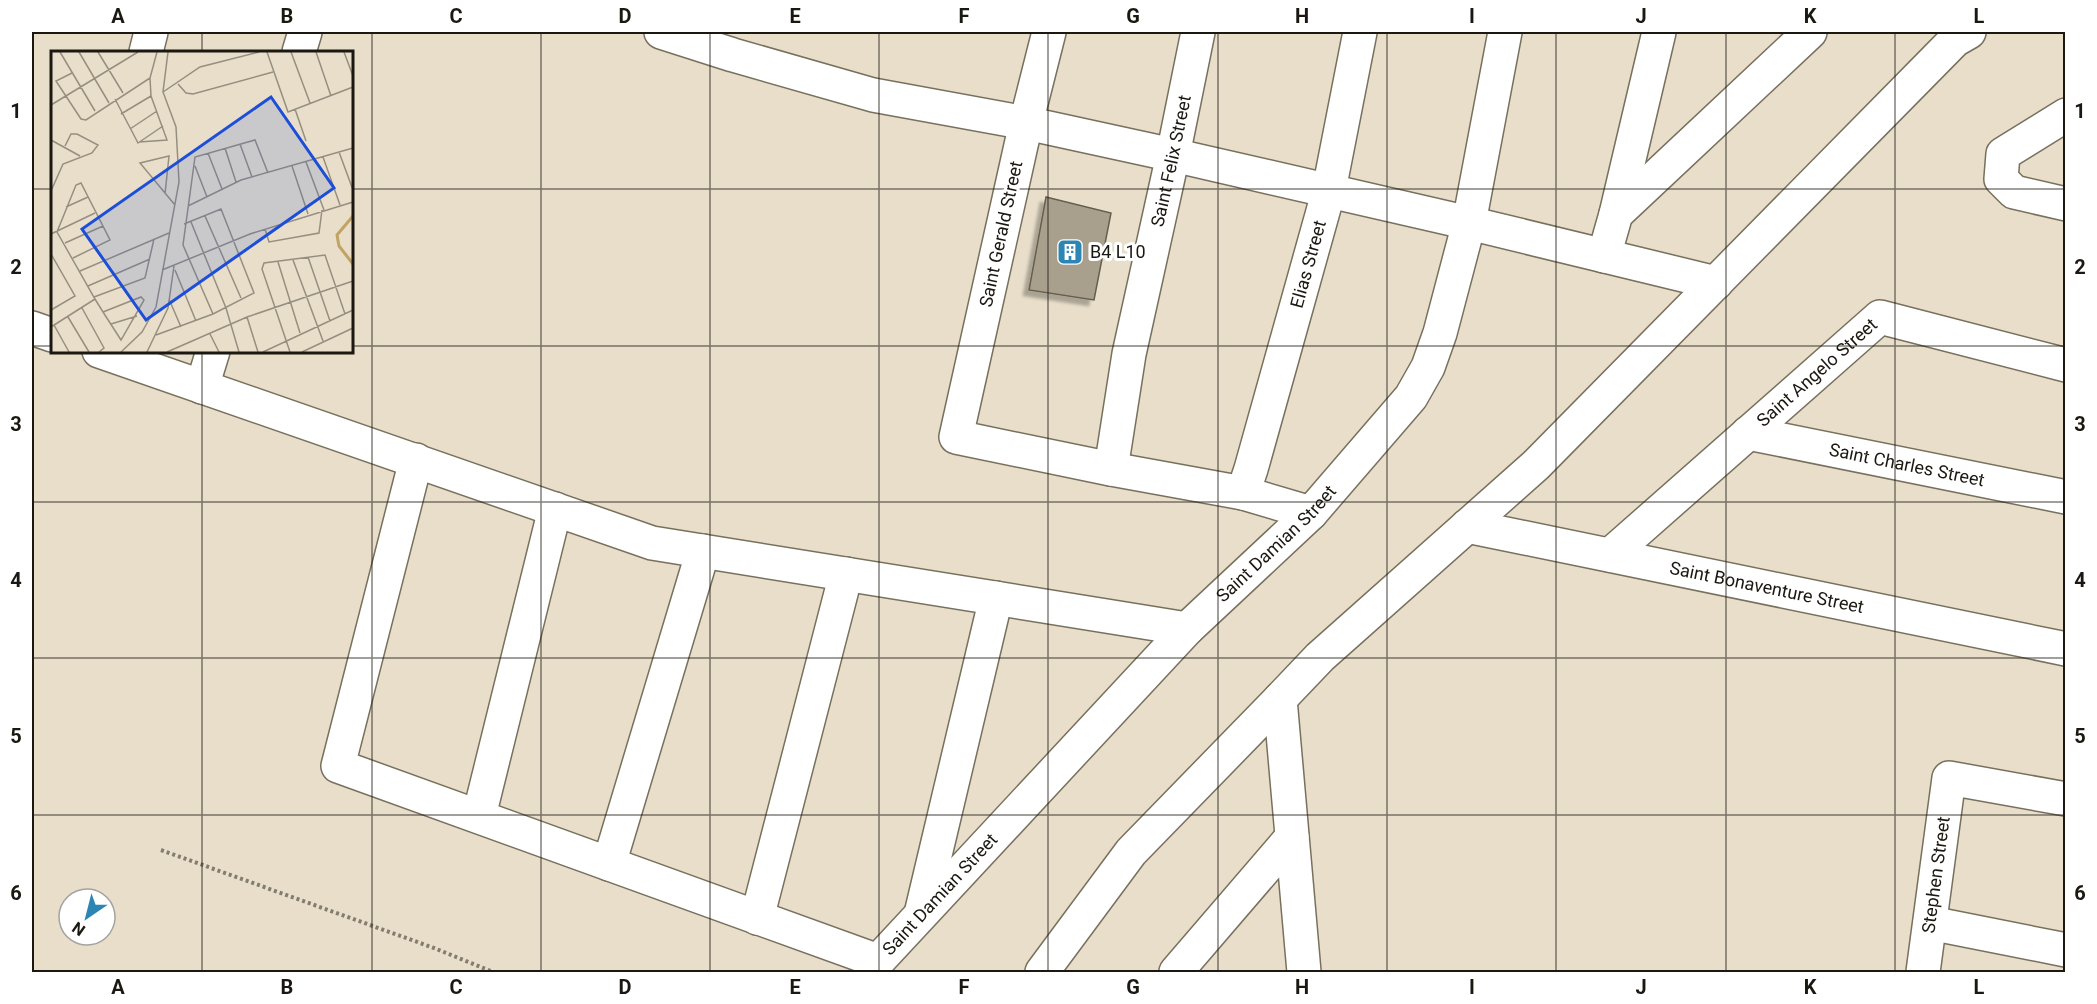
<svg xmlns="http://www.w3.org/2000/svg" width="2097" height="1004" font-family="Roboto,sans-serif">
<defs>
<filter id="shadow"><feDropShadow dx="-5.5" dy="5.5" stdDeviation="1.5" flood-color="#0004"/></filter>
</defs>
<rect width="100%" height="100%" fill="#e8deca"/>
<path fill="#a89f8c" stroke="#665e4d" stroke-width="1.5" filter="url(#shadow)" d="M1046 197 1111 213 1094 300 1029 290Z"/>
<g fill="none" stroke-linecap="round" stroke-linejoin="round">
<g stroke="#78705e" stroke-width="36">
<g id="minor">
<path d="M661 32 733 55 873 95 1026 123 1173 155 1469 223 1716 283"/>
<path d="M1049 32 1026 123 956 437 1111 469 1243 493 1311 513"/>
<path d="M146 52 151 32"/>
<path d="M299 52 305 32"/>
<path d="M2066 115 2003 154 2001 179 2014 192 2066 204"/>
<path d="M1616 214 1659 32"/>
<path d="M1604 256 1616 214 1810 32"/>
<path d="M32 328 52 335"/>
<path d="M99 351 652 543 1187 629"/>
<path d="M202 387 213 351"/>
<path id="s1" d="M1748 433 2066 497"/>
<path id="s2" d="M416 460 338 766 878 961 1187 629 1311 513 1411 397 1428 367 1440 333 1469 223 1505 32"/>
<path id="s3" d="M1111 469 1129 354 1173 155 1198 32"/>
<path id="s4" d="M1243 493 1251 469 1329 190 1360 32"/>
<path id="s5" d="M1467 526 2066 649"/>
<path id="s6" d="M1610 555 1880 317 2066 365"/>
<path d="M1280 699 1304 972"/>
<path d="M479 816 555 509"/>
<path d="M609 864 703 551"/>
<path d="M921 914 996 598"/>
<path d="M757 918 846 574"/>
<path d="M1930 923 2066 950"/>
<path d="M1176 972 1292 837"/>
<path id="s7" d="M1923 972 1949 778 2066 799"/>
</g>
</g>
<g stroke="#78705e" stroke-width="36">
<path id="tertiary" d="M1042 972 1131 852 1280 699 1320 657 1536 465 1955 40 1969 32"/>
</g>
<path stroke="#837d6f" stroke-width="4" stroke-dasharray="3 3" stroke-linecap="butt" d="M161 850 434 948 493 972"/>
<use href="#minor" stroke="#fff" stroke-width="33"/>
<use href="#tertiary" stroke="#fff" stroke-width="33"/>
</g>
<path fill="none" stroke="#1b1811" stroke-width="1.5" stroke-opacity="0.55" d="M202 32V52M372 32V972M541 32V972M710 32V972M879 32V972M1048 32V972M1218 32V972M1387 32V972M1556 32V972M1726 32V972M1895 32V972M32 189H52M351 189H2066M32 346H52M351 346H2066M202 351V972M32 502H2066M32 658H2066M32 815H2066"/>
<defs>
<g id="building-square" transform="scale(1.35)"><rect x="-9" y="-9" width="18" height="18" rx="4" fill="#2d85b4" stroke="#fff"/><path d="M-4-6H4V6H1V3H-1V6H-4ZM-2.5-4.3h1.7v1.8h-1.7ZM.8-4.3h1.7v1.8H.8ZM-2.5-1h1.7V.8h-1.7ZM.8-1h1.7V.8H.8Z" fill="#fff"/></g>
</defs>
<g fill-rule="evenodd">
<use href="#building-square" x="1070" y="252"/>
</g>
<g text-anchor="middle" stroke-width="6" stroke-linejoin="round" paint-order="stroke">
<g font-size="18" fill="#1b1811" stroke="#fff">
<text dy="6" stroke="none"><textPath href="#s3" startOffset="314">Saint Felix Street</textPath></text>
<text transform="translate(1001 234) rotate(-78)" y="6">Saint Gerald Street</text>
<text dy="6" stroke="none"><textPath href="#s4" startOffset="238">Elias Street</textPath></text>
<text dy="6" stroke="none"><textPath href="#s6" startOffset="276">Saint Angelo Street</textPath></text>
<text dy="6" stroke="none"><textPath href="#s1" startOffset="162">Saint Charles Street</textPath></text>
<text dy="6" stroke="none"><textPath href="#s2" startOffset="1467">Saint Damian Street</textPath></text>
<text dy="6" stroke="none"><textPath href="#s5" startOffset="306">Saint Bonaventure Street</textPath></text>
<text dy="6" stroke="none"><textPath href="#s7" startOffset="98">Stephen Street</textPath></text>
<text dy="6" stroke="none"><textPath href="#s2" startOffset="981">Saint Damian Street</textPath></text>
</g>
<g font-size="18" fill="#1b1811" stroke="#fff" text-anchor="start">
<text x="1090" y="258">B4 L10</text>
</g>
</g>
<g transform="translate(51 51)">
<rect width="302" height="302" fill="#e8deca"/>
<path fill="none" stroke="#c1a464" stroke-width="3" d="M302 165 286 184 288 195 302 213"/>
<path fill="none" stroke="#968f80" stroke-width="1.5" d="M9 1 44 60M28 1 58 52M47 1 72 42M216 1 237 61 302 36M240 1 259 52M265 1 280 45M293 1 302 25M21 22 5 30 30 68 35 69 99 27M127 33 135 42 142 43 222 21M112 41 149 16 208 1M64 48 87 92 112 75M0 54 87 1M244 58 255 90M70 63 100 45M79 78 106 60M0 89 29 105M88 91 116 89 100 45 99 27 106 1M189 93 201 126M174 97 185 131M288 101 302 139M157 102 171 138M272 106 289 154M255 111 273 159M144 115 156 146M241 115 257 163M0 140 12 113 41 102 47 94 26 83H20L14 95M114 143 118 105 89 112 124 154M137 155 190 129 302 97M15 156 37 146M154 165 190 247M140 171 175 257 188 301M214 178 218 191 268 182 271 159M0 183 44 162M14 192 52 175M0 203 24 245 0 259M257 206 279 270M22 207 59 189 30 132 25 134 6 181 44 248 52 261 70 289 93 249 90 246 52 261M242 209 272 290M227 211 249 282M111 219 199 183 302 151M124 219 145 270M29 220 118 182M37 235 99 208M43 246 94 227 103 188M118 248 130 276M31 257 53 297 48 301M162 263 132 194 144 106 204 89 217 122M17 266 38 301M196 266 207 301M60 273 86 265M3 274 18 301M0 276 44 248M159 283 168 301M105 284 162 263 203 242 170 158 133 173M70 301 91 281 105 256 128 131 125 76 112 41 117 1M96 301 117 257 123 215M116 301 196 266 302 230M212 301 302 259M239 301 211 218 213 212 274 204 294 263M251 301 302 277"/>
<path fill="#1d4ed8" fill-opacity="0.15" stroke="#1d4ed8" stroke-width="3" d="M220 46 283 137 95 269 31 178Z"/>
<rect width="302" height="302" fill="none" stroke="#1b1811" stroke-width="3"/>
</g>
<rect width="2097" height="1004" fill="none" stroke="#ffffff" stroke-width="66"/>
<g transform="translate(87 917) rotate(215)"><circle r="28" fill="#ffffff" stroke="#a4a3a0" stroke-width="1.5"/>
<path d="M0-4.5L10 22L0 15L-10 22Z" fill="#2d85b4"/>
<text y="-9" font-size="16" font-weight="bold" text-anchor="middle" fill="#1b1811">N</text>
</g>
<rect x="33" y="33" width="2031" height="938" fill="none" stroke="#1b1811" stroke-width="2"/>
<g font-size="20" text-anchor="middle" font-weight="bold" fill="#1b1811">
<text x="118" y="23">A</text>
<text x="287" y="23">B</text>
<text x="456" y="23">C</text>
<text x="625" y="23">D</text>
<text x="795" y="23">E</text>
<text x="964" y="23">F</text>
<text x="1133" y="23">G</text>
<text x="1302" y="23">H</text>
<text x="1472" y="23">I</text>
<text x="1641" y="23">J</text>
<text x="1810" y="23">K</text>
<text x="1979" y="23">L</text>
<text x="16" y="118">1</text>
<text x="2080" y="118">1</text>
<text x="16" y="274">2</text>
<text x="2080" y="274">2</text>
<text x="16" y="431">3</text>
<text x="2080" y="431">3</text>
<text x="16" y="587">4</text>
<text x="2080" y="587">4</text>
<text x="16" y="743">5</text>
<text x="2080" y="743">5</text>
<text x="16" y="900">6</text>
<text x="2080" y="900">6</text>
<text x="118" y="994">A</text>
<text x="287" y="994">B</text>
<text x="456" y="994">C</text>
<text x="625" y="994">D</text>
<text x="795" y="994">E</text>
<text x="964" y="994">F</text>
<text x="1133" y="994">G</text>
<text x="1302" y="994">H</text>
<text x="1472" y="994">I</text>
<text x="1641" y="994">J</text>
<text x="1810" y="994">K</text>
<text x="1979" y="994">L</text>
</g>
</svg>
